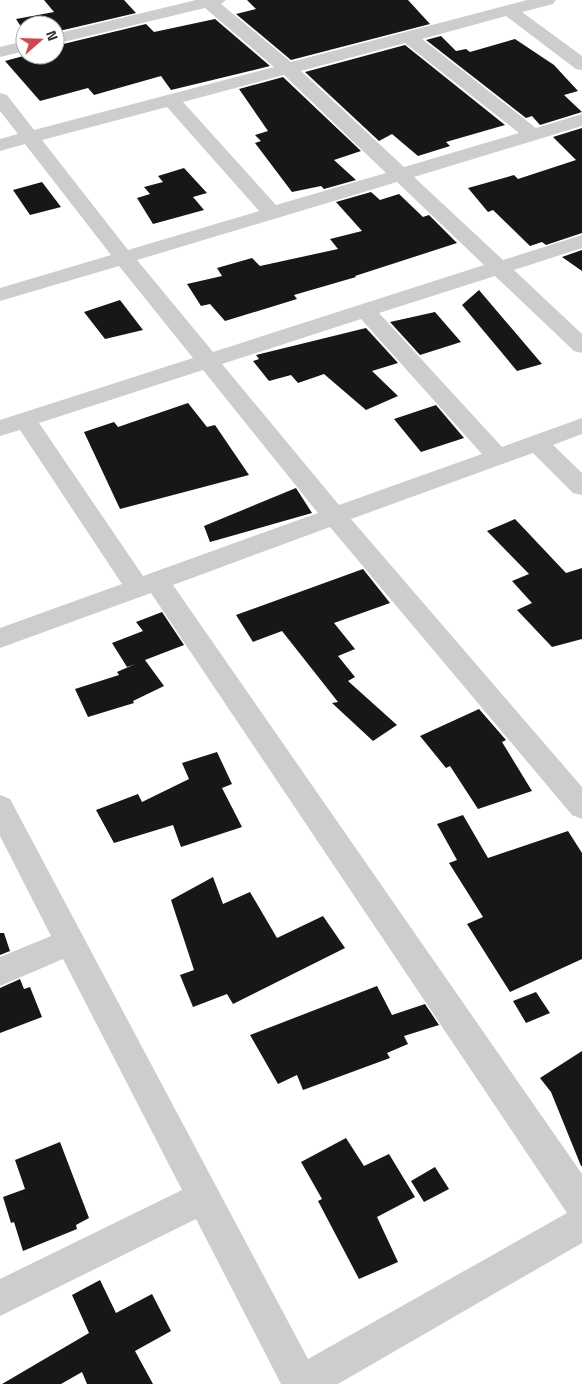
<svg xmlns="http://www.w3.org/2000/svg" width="582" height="1384" font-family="'Titillium Web',sans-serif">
<rect width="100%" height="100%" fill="#fff"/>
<path fill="#171717" d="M44 0H124L136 13 55 32V25H25V33L16 19 54 12Z
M247 0H408L430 24 291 60 236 14 256 9Z
M215 19 270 66 171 90 161 76 94 95 88 88 40 101 5 61 27 55H55V46L146 24 154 32Z
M441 36 456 51 466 49 470 52 515 39 554 65 578 91 564 95 582 112 540 125 532 116 526 118 426 40Z
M405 45 505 125 446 142 450 146 418 156 392 134 379 141 305 72Z
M283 77 361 151 334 160 356 180 324 189 321 186 292 192 255 143 261 141 255 135 268 131 239 89Z
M582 128V233L546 245 542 242 530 246 493 210 488 212 468 188 514 175 518 179 576 160 553 137Z
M184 168 207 193 193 197 204 210 153 224 137 198 150 194 144 187 163 182 158 176Z
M42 182 61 207 30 215 13 190Z
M371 192 380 200 399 194 423 217 429 215 457 243 355 276 356 277 294 295 297 299 225 321 210 304 201 306 187 284 222 276 217 268 252 258 260 266 338 249 330 239 362 231 336 202Z
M582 250V271L562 257Z
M479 290 542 364 517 371 462 305Z
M120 300 143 330 105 339 84 312Z
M435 312 461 342 420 355 390 322Z
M366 328 398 363 372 371 398 396 366 410 324 374 298 383 291 375 269 381 253 361 259 359 256 355Z
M188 403 207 427 215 425 249 475 120 509 84 432 114 422 118 427Z
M436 405 464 438 421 452 394 419Z
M296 488 312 513 210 542 204 526Z
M515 519 566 573 582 568V639L552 647 517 610 532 603 512 581 529 574 487 531Z
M363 569 390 603 334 623 355 649 338 656 355 677 348 681 397 725 373 741 332 703 338 702 282 631 253 642 236 615Z
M162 612 184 645 145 660 164 686 133 701 134 703 88 717 75 689 119 675 117 672 135 664 127 667 112 643 143 631 136 622Z
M479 709 506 740 502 742 532 791 478 809 450 766 446 768 420 736Z
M217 752 232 784 222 788 242 827 181 847 173 825 114 843 96 810 138 794 142 802 189 779 182 763Z
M463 815 488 858 568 831 582 853V959L510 992 467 924 483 917 449 863 457 860 437 824Z
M213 877 223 904 250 892 277 938 323 916 345 948 233 1004 227 994 193 1007 180 975 194 970 171 900Z
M0 933H4L10 951 0 955Z
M20 979 24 989 30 987 42 1017 0 1033V988Z
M377 986 392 1015 425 1004 439 1025 404 1036 408 1044 387 1053 390 1058 303 1090 297 1075 278 1084 250 1035Z
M536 992 550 1013 526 1023 513 1001Z
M582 1051V1166H581L551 1092 540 1078Z
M346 1138 364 1166 389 1154 415 1197 377 1217 398 1262 359 1279 318 1201 322 1199 301 1162Z
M60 1142 89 1218 76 1225 77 1229 23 1251 14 1222 11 1223 3 1197 25 1189 15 1160Z
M435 1167 449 1189 424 1202 411 1181Z
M100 1280 116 1313 152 1294 171 1331 135 1351 153 1384H87L82 1372 61 1384H2L89 1333 72 1295Z"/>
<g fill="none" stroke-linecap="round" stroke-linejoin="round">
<path fill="#cdcdcd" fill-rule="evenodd" d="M196 0H226L221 4 291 62 527 0H556L553 4 522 12 582 56V70L576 69 506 16 422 39 536 128 582 114V126L414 177 503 260 582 235V248L514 270 582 334V353L574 351 495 276 379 313 502 447 582 418V434L553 445 582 473V495L573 493 533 453 351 519 582 787V819L572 815 330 527 173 585 582 1174V1243L338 1384H281L196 1219 0 1316V1279L182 1190 63 959 0 986V957L51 936 0 836V795L10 799 308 1359 567 1213 151 593 0 648V628L122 584 20 430 0 436V420L193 358 119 266 0 301V288L111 255 25 144 0 151V139L18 134 0 111V93L7 95 34 130 274 67 205 8 55 44V34ZM405 43 519 133 404 167 301 71ZM284 75 386 173 276 205 183 102ZM167 107 259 211 128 250 42 140ZM397 182 484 265 213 352 137 260ZM361 319 482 454 339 505 222 364ZM203 370 318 513 143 576 39 423Z
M25 41V51L0 57V47Z"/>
</g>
<g transform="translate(40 40) rotate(70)"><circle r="24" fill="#ffffff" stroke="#acacac"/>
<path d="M0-4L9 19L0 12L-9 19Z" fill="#d34551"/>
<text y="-8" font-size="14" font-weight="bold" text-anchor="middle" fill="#303030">N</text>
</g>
</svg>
